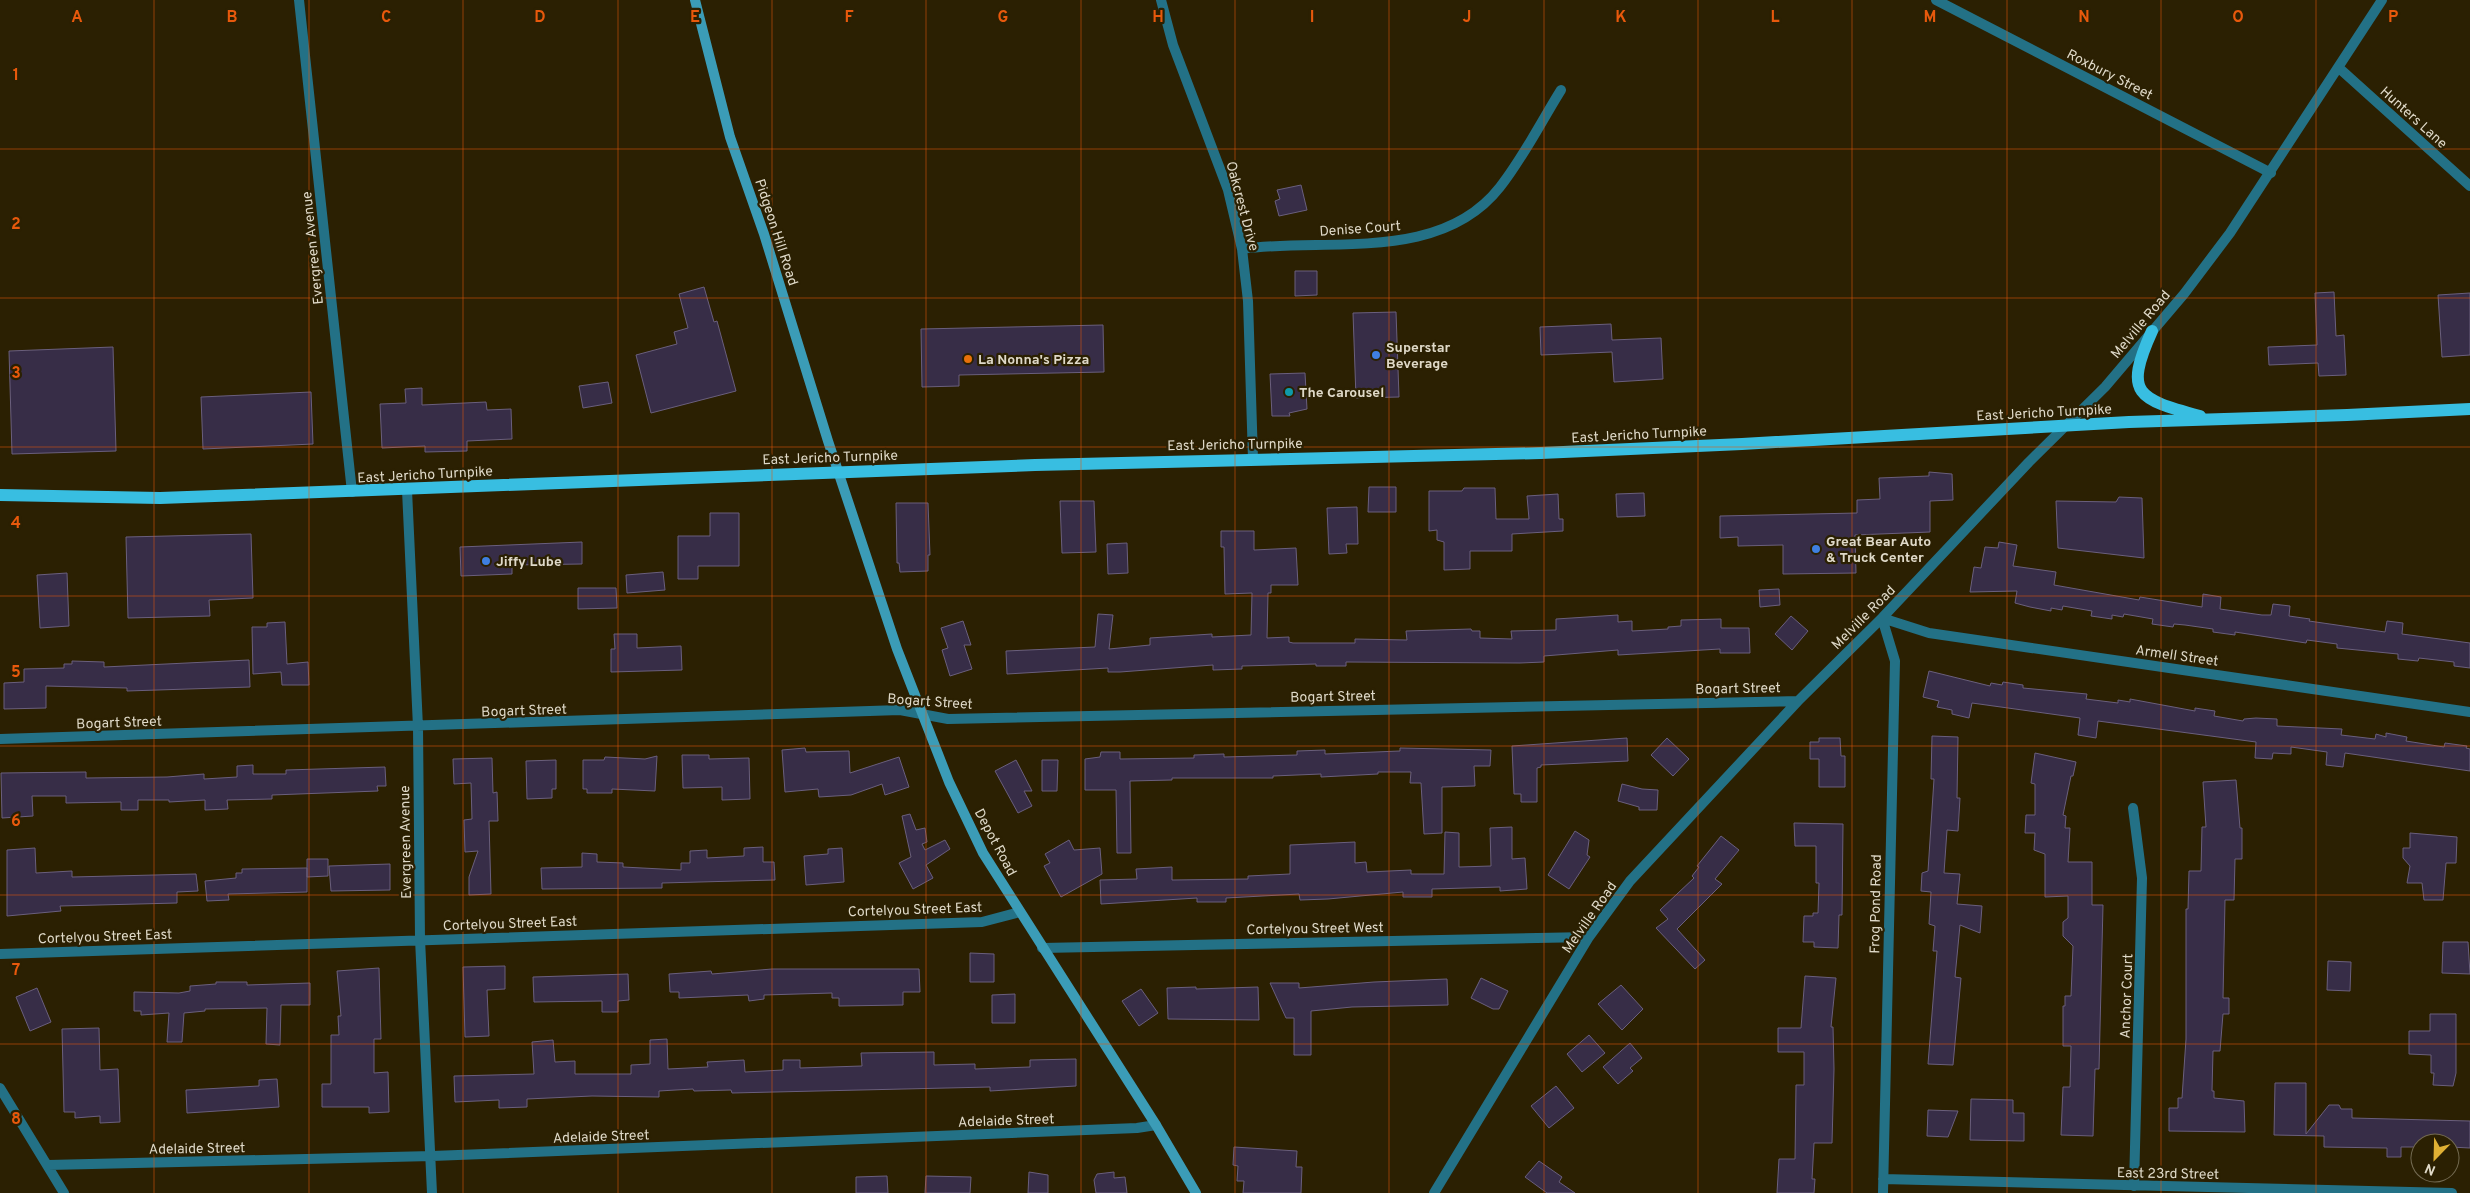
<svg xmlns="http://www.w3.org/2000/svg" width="2470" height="1193" font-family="Overpass,sans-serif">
<rect width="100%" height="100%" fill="#2b2002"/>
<path fill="#372d47" stroke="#6a5f7d" d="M1301 185 1307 210 1279 216 1275 201 1280 199 1277 190Z
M1295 271H1317V295L1295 296Z
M704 287 714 322 717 321 736 391 651 413 636 355 677 344 674 332 688 328 679 294Z
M2334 292 2336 336 2344 335 2346 375 2319 376 2318 363 2269 365 2268 347 2317 345 2315 293Z
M2470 293V355L2442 357 2438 295Z
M1396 312 1399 397 1356 398 1353 313Z
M1611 324 1612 340 1661 338 1663 379 1614 382 1612 352 1541 355 1540 327Z
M1103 325 1104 372 959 375V386L922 387 921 329Z
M113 347 116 451 12 454 9 351Z
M1305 373 1307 409 1289 413 1290 416H1272L1270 374Z
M608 382 612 403 583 408 579 386Z
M422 388V405L486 402 487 410 511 409 512 439 467 441V451L425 452V446L382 448 380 404 406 403 405 389Z
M311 392 313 444 203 449 201 397Z
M1929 472 1952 474 1953 500 1930 501V532L1855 535 1856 573 1783 574V545L1738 546V537L1720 538V516L1857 513V500L1880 499 1879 478 1929 476Z
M1369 487H1396V512H1368Z
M1464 488H1495L1496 519H1529L1527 496 1558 494 1559 519H1563V531L1512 534V551H1470V569L1444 570V542L1437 540V530L1429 531V491H1462Z
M1644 493 1645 516 1617 517 1616 494Z
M2119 497 2142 498 2144 558 2058 548 2056 501 2116 502Z
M1060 501H1094L1096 552 1062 553Z
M896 503H928L930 555H928V571L900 572 899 563H897Z
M1357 507 1358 544H1346L1347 553 1329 554 1327 508Z
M710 513H739V566H698V579H678V536H710Z
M1221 531H1254V550L1296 548 1298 585H1271V593H1268L1267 638 1289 637V642L1293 643H1355V639L1407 640 1406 631 1471 629 1472 631H1480V638L1512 639 1511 631 1556 630V619L1618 615V622L1632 621V631L1668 629V627L1681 626V620L1721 619V628H1749L1750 653H1720V649L1618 655V650L1544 656V662L1520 663 1346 662V666H1316V664L1242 666V669L1213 670V665L1120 672H1108V668L1007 674 1006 651 1095 647 1098 614 1113 615 1109 649 1150 645V638L1212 634V637L1251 635 1252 593 1225 594 1224 547H1221Z
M251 534 253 598 209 600 210 616 128 618 126 537Z
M582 542V564L512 565V574L461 576 460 547Z
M1999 542 2017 545 2013 566 2056 572 2054 585 2139 600 2140 597 2202 607 2203 594 2221 597 2220 609 2262 615H2271L2273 604 2290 606 2289 616 2310 619 2309 621 2385 632 2387 621 2403 623 2402 634 2470 643V668L2454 666V662L2419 658 2418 661 2398 659V654L2337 648V644L2307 640 2306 643 2235 632V635L2213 632V629L2185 625 2174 624 2173 627 2152 624 2153 619 2124 614 2123 617 2112 615V619L2091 616 2092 611 2063 606 2062 610 2051 608V611L2030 607 2015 603 2017 591 1970 592 1974 567 1981 568 1985 547 1998 548Z
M1127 543 1128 573 1108 574 1107 544Z
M663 572 665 590 627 593 626 575Z
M67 573 69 626 40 628 37 575Z
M578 588H616L617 608 578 609Z
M1779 589 1780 605 1760 607 1759 590Z
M1791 616 1808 631 1792 650 1775 634Z
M963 621 971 645H964L972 669 950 676 942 650 948 648 941 628Z
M285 622 287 664 308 662 309 685H282L281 672 253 674 252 627H267V623Z
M614 634H637V648L681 646 682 670 611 672V649H615Z
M249 660 250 687 127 691V688L46 686V708L4 709V683L24 682V669L64 668V664H72V661L104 662V667Z
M1929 671 1990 686 1991 683 2002 685 2003 682 2023 685V688L2087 694 2086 699 2118 703V700L2130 702V699L2195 711V708L2215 711 2214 716 2243 721 2244 719 2256 718 2277 719V726L2342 729 2341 735 2375 739 2376 734 2386 737V733L2407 737 2406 741 2444 747 2445 743 2467 746 2466 748 2470 749V771L2345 753 2343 767 2326 765 2327 752 2291 747V754L2273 753 2272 759 2255 758 2256 742 2098 721 2096 738 2078 735 2080 718 1972 703 1969 718 1952 714V710L1937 707 1939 701 1923 697Z
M1932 736 1958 737 1957 798H1960L1958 831 1947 830 1944 873 1960 874 1957 904 1982 906 1980 933 1960 925 1955 977 1961 978 1953 1065 1928 1064 1937 951H1933L1935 926 1929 924 1931 892 1921 891 1922 873 1928 871 1934 779H1931Z
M1627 738 1628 761 1541 765V767L1537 768V802H1521V794H1514L1512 746Z
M1667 738 1689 759 1673 776 1651 755Z
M1819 738H1840L1841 756H1845V787H1819V759H1810V742H1819Z
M805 748 806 752 849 751 850 773 899 757 909 787 885 795 882 784 851 795 819 797 818 789 785 792 782 750Z
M1400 748 1491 750 1490 766H1474L1475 786 1442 787V833L1424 834 1421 783H1410L1411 772H1378V774L1321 777V774L1273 776V778H1172V780L1130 781 1131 853H1117L1116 790H1085V759L1100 757 1101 752H1120V759L1194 758V755L1224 754V757L1297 755V751L1325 750V754L1400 751Z
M2035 753 2076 762 2073 776H2071L2063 815 2066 816 2065 828H2070L2068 862H2092V905H2103L2099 1069H2095L2093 1136 2061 1135 2063 1087H2070L2071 1046H2063V1006H2065V996H2071L2073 946 2063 936V922L2068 918V896L2045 897V854L2034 850 2035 833H2025L2026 815H2035V784L2031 783Z
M682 755H709V759L749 758 750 799 722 800V787L683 788Z
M657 756 655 791 612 789V793H587V789H583V760H604L605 757 645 759Z
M492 758 493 793 497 792 498 821H489L491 894 469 895V877L478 851 465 852 464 820 472 819 471 783 454 784 453 759Z
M556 760V789H552V798L527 799 526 761Z
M1016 760 1032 791H1024L1032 806 1018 813 995 771Z
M1042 760H1058L1057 791H1042Z
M253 765V774H286V770L385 767 386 786H377L378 791 272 795V799L227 800 228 809 205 810V800L169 802V800H138V810H121V802L66 803V796H32L33 816 2 818 1 773 86 772V778L167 777 204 774V779L237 777V766Z
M2236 780 2240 828H2242V859H2235L2234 900H2225L2223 998H2229V1014H2223L2220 1051H2213L2212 1091H2214V1098L2244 1101 2245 1132 2169 1131V1108H2178V1098H2182L2186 1039V909H2188L2189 871H2201L2202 827H2206L2203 782Z
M1622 784 1642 789 1658 790 1657 810H1639V807L1618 801Z
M910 814 916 830 925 828 927 842 922 844 925 850 945 840 950 849 926 865 933 878 913 889 899 863 911 857 902 816Z
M1794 823 1843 824 1842 915H1839L1838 948 1814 947V942H1803L1804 916H1813V913H1818L1819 883H1816V846H1795Z
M1512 827V859L1525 858 1527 889 1500 891V887L1432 889V897H1403V892L1328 899 1300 900 1299 894 1226 898V902H1197V898L1101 904 1100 880 1137 879 1136 869 1172 867V880L1248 879V876L1290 874V845L1355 842V863L1366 862 1367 872 1411 870V874H1444L1445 832 1459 833V867L1491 866 1490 828Z
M1575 831 1589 840 1587 855 1590 857 1569 889 1548 875Z
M2410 833 2457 837 2456 863H2446L2443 900H2424L2422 883H2407L2410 866 2403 858V848H2410Z
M1721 836 1739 850 1715 879 1722 884 1677 929 1705 960 1695 969 1656 928 1668 919 1660 910 1694 878 1692 876 1699 867 1697 866Z
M1069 840 1074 850 1100 848 1102 874 1061 897 1044 866 1050 863 1045 854Z
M763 847V862H774L775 880 662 883V888L542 889 541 868 582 867V853L597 854V862L623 863V867L681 870V863H690V851L707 850V858L744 856V848Z
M35 848 36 873 72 871V877L196 874 198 891 177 892V903L60 906 61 911 7 916V850Z
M842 848 844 882 806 885 804 856 828 854V849Z
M307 859H328V876L307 877Z
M390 864V890L331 891 329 866Z
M307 868V892L228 894 229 900 207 901 205 881 236 878V873H242V869Z
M2443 942H2468L2470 974 2442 973Z
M970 953 994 954V982H970Z
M2328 961 2351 962 2350 991 2327 990Z
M505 966V989L487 990 489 1036 465 1037 463 967Z
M379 968 381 1039H374V1073L388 1072 389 1112 369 1113V1107H322V1084H331V1035H339L338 1016H341L337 971Z
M772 969H919L920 992H903V1005L839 1006V998H832V993L764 995V999L749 1001 748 995 679 998V992H670L669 974 711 971 712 974Z
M628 974 629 1000 618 1001V1012H602V1001L534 1002 533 977Z
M1805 976 1836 978 1831 1027H1833L1834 1069 1832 1143H1814L1812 1179H1815L1814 1193H1777L1779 1159H1795L1796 1085H1804V1052H1778V1028H1801Z
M1481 978 1508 991 1499 1009H1493L1471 998Z
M1447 979 1448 1005 1352 1007 1311 1011V1055H1294V1018H1286L1270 983H1299V988L1374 982Z
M216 982H247V985L310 983V1005H281L280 1045 266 1044 267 1008 205 1009V1011L184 1013 182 1042H167L169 1013 141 1015V1011H134V992L179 993 190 991V986L216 984Z
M1621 985 1643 1009 1622 1030 1598 1004Z
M1196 987V989L1258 987 1259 1020 1168 1019 1167 988Z
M37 988 51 1022 30 1031 16 997Z
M1141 989 1158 1013 1139 1026 1122 1001Z
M1015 994V1023H992V995Z
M2430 1014H2456V1073L2453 1086 2433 1085 2434 1073H2431V1055L2409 1054V1031H2430Z
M99 1028 100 1070 118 1069 120 1122 100 1123V1116L75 1118V1112H64L62 1029Z
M1589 1035 1605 1053 1582 1072 1567 1054Z
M667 1039 668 1069 708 1067 707 1062 744 1060 745 1072 783 1070V1060H800V1068L862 1066 861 1053 934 1052V1065L975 1064V1069L1030 1067V1060L1076 1059V1086L990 1091V1087L732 1093 731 1090 694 1091 693 1089 659 1091V1097L592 1096 527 1099V1107L499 1108V1100L455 1102 454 1076 534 1074 532 1042 553 1040 555 1062 575 1061V1074H631V1065L650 1064V1040Z
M1630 1043 1642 1058 1630 1068 1633 1071 1618 1084 1603 1067Z
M277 1079 279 1107 187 1113 186 1090 259 1086V1080Z
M2275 1083H2306V1134L2329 1105H2339L2341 1109H2352V1118L2470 1121V1148L2450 1147V1143H2418V1147H2401V1157H2387V1148L2324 1147V1136L2274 1135Z
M1556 1086 1574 1108 1549 1128 1531 1106Z
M1971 1099 2013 1100V1113H2024V1141L1970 1140Z
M1928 1110 1958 1111 1948 1137 1927 1136Z
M1234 1147 1297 1151 1296 1167H1302L1301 1193H1243L1244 1181H1237L1238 1166 1233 1165Z
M1539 1161 1562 1177 1559 1182 1575 1193H1547L1525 1177Z
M1029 1172 1048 1175V1193H1028Z
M1114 1172V1178L1125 1177 1127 1193H1096L1094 1180 1097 1174Z
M887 1176 888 1193H856V1177Z
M926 1176 971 1177 970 1193H925Z"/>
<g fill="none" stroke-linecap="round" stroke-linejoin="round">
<path stroke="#237186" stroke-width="10" d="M299 0 352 492
M1161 0 1173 45 1228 190 1242 249 1248 301 1253 459
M1936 0 2271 173
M2339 68 2470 186
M1242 249C1326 237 1440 264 1500 187 1523 158 1541 122 1561 90
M407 490 418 727 420 939 432 1193
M1882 618 1929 633 2470 712
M1882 618 1895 661 1883 1193
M0 739 900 710 948 719 1798 701
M2133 808 2142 878 2134 1186
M1042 948 1589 937
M0 954 982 922 1020 912
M0 1088 64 1193
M48 1165 432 1156 1137 1128 1156 1125
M1883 1179 2452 1193
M1434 1193 1589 937 1630 881 1798 701 1882 618 2029 462 2105 387 2184 294 2230 233 2382 0"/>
<path stroke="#3b9cb7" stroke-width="10" d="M695 0 730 137 764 234 828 441 897 649 949 782 983 853 1156 1125 1196 1193"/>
<path stroke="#38bee1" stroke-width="12" d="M2152 331C2123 395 2138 399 2200 416
M0 495 160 498 1035 465 1541 453 1742 444 2129 422 2347 415 2470 409"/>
</g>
<path fill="none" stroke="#e8590c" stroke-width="1" stroke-opacity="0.55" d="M154 0V1193M309 0V1193M463 0V1193M618 0V1193M772 0V1193M926 0V1193M1081 0V1193M1235 0V1193M1389 0V1193M1544 0V1193M1698 0V1193M1852 0V1193M2007 0V1193M2161 0V1193M2316 0V1193M0 149H2470M0 298H2470M0 447H2470M0 596H2470M0 746H2470M0 895H2470M0 1044H2470"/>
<g fill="#3f7fe0" stroke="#2b2002" stroke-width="2">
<circle cx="1376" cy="355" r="5"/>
<circle cx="1816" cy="549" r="5"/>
<circle cx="486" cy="561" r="5"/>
</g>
<circle fill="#e8710a" stroke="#2b2002" stroke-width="2" cx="968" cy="359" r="5"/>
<circle fill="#0f9aa8" stroke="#2b2002" stroke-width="2" cx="1289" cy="392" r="5"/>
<g text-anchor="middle" stroke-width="4.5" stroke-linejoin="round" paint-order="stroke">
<g font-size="14" fill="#dfd9c8" stroke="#2b2002">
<text transform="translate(2110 74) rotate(27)" y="5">Roxbury Street</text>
<text transform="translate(2414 117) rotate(42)" y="5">Hunters Lane</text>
<text transform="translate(1243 206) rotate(75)" y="5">Oakcrest Drive</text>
<text transform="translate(1360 228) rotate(-4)" y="5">Denise Court</text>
<text transform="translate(777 232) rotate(72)" y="5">Pidgeon Hill Road</text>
<text transform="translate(312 248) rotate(-96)" y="5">Evergreen Avenue</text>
<text transform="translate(2140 324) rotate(-50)" y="5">Melville Road</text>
<text transform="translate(2044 412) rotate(-3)" y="5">East Jericho Turnpike</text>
<text transform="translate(1639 434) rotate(-3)" y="5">East Jericho Turnpike</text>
<text transform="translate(1235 444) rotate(-1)" y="5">East Jericho Turnpike</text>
<text transform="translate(830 457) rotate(-2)" y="5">East Jericho Turnpike</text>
<text transform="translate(425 474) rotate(-3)" y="5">East Jericho Turnpike</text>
<text transform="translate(1863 617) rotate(-45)" y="5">Melville Road</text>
<text transform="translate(2177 655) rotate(8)" y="5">Armell Street</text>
<text transform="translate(1738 688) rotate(-1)" y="5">Bogart Street</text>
<text transform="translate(1333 696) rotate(-1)" y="5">Bogart Street</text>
<text transform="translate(930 701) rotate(4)" y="5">Bogart Street</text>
<text transform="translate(524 710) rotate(-2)" y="5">Bogart Street</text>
<text transform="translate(119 722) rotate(-2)" y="5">Bogart Street</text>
<text transform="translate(405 842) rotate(-91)" y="5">Evergreen Avenue</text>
<text transform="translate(996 842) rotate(62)" y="5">Depot Road</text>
<text transform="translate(1875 904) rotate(-89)" y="5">Frog Pond Road</text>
<text transform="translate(915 909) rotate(-2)" y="5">Cortelyou Street East</text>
<text transform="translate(1589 917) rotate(-55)" y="5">Melville Road</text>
<text transform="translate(510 923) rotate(-2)" y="5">Cortelyou Street East</text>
<text transform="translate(1315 928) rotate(-1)" y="5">Cortelyou Street West</text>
<text transform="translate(105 936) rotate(-2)" y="5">Cortelyou Street East</text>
<text transform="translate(2126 996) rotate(-88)" y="5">Anchor Court</text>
<text transform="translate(1006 1120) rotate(-2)" y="5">Adelaide Street</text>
<text transform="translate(601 1136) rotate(-2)" y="5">Adelaide Street</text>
<text transform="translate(197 1148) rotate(-1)" y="5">Adelaide Street</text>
<text transform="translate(2168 1173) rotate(1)" y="5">East 23rd Street</text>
</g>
<g font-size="14" font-weight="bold" fill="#dfd9c8" stroke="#2b2002" text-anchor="start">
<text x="1386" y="352">Superstar<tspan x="1386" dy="16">Beverage</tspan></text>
<text x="978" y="364">La Nonna's Pizza</text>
<text x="1299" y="397">The Carousel</text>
<text x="1826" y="546">Great Bear Auto<tspan x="1826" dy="16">&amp; Truck Center</tspan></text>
<text x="496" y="566">Jiffy Lube</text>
</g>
</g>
<g font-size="16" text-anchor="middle" font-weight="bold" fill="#e8590c" stroke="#2b2002" stroke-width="4.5" stroke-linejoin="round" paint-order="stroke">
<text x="77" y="22">A</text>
<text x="232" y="22">B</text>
<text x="386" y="22">C</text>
<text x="540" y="22">D</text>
<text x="695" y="22">E</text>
<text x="849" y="22">F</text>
<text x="1003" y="22">G</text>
<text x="1158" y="22">H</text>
<text x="1312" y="22">I</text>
<text x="1467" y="22">J</text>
<text x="1621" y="22">K</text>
<text x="1775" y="22">L</text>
<text x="1930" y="22">M</text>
<text x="2084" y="22">N</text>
<text x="2238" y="22">O</text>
<text x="2393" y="22">P</text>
<text x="16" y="80">1</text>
<text x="16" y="229">2</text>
<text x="16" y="378">3</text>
<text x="16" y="528">4</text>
<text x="16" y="677">5</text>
<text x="16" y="826">6</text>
<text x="16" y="975">7</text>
<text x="16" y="1124">8</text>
</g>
<g transform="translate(2435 1158) rotate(203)"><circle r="24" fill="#2b2002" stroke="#736a51"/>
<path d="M0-4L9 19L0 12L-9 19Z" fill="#e0b034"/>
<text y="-8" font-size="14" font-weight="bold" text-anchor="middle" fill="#dfd9c8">N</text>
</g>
</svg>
